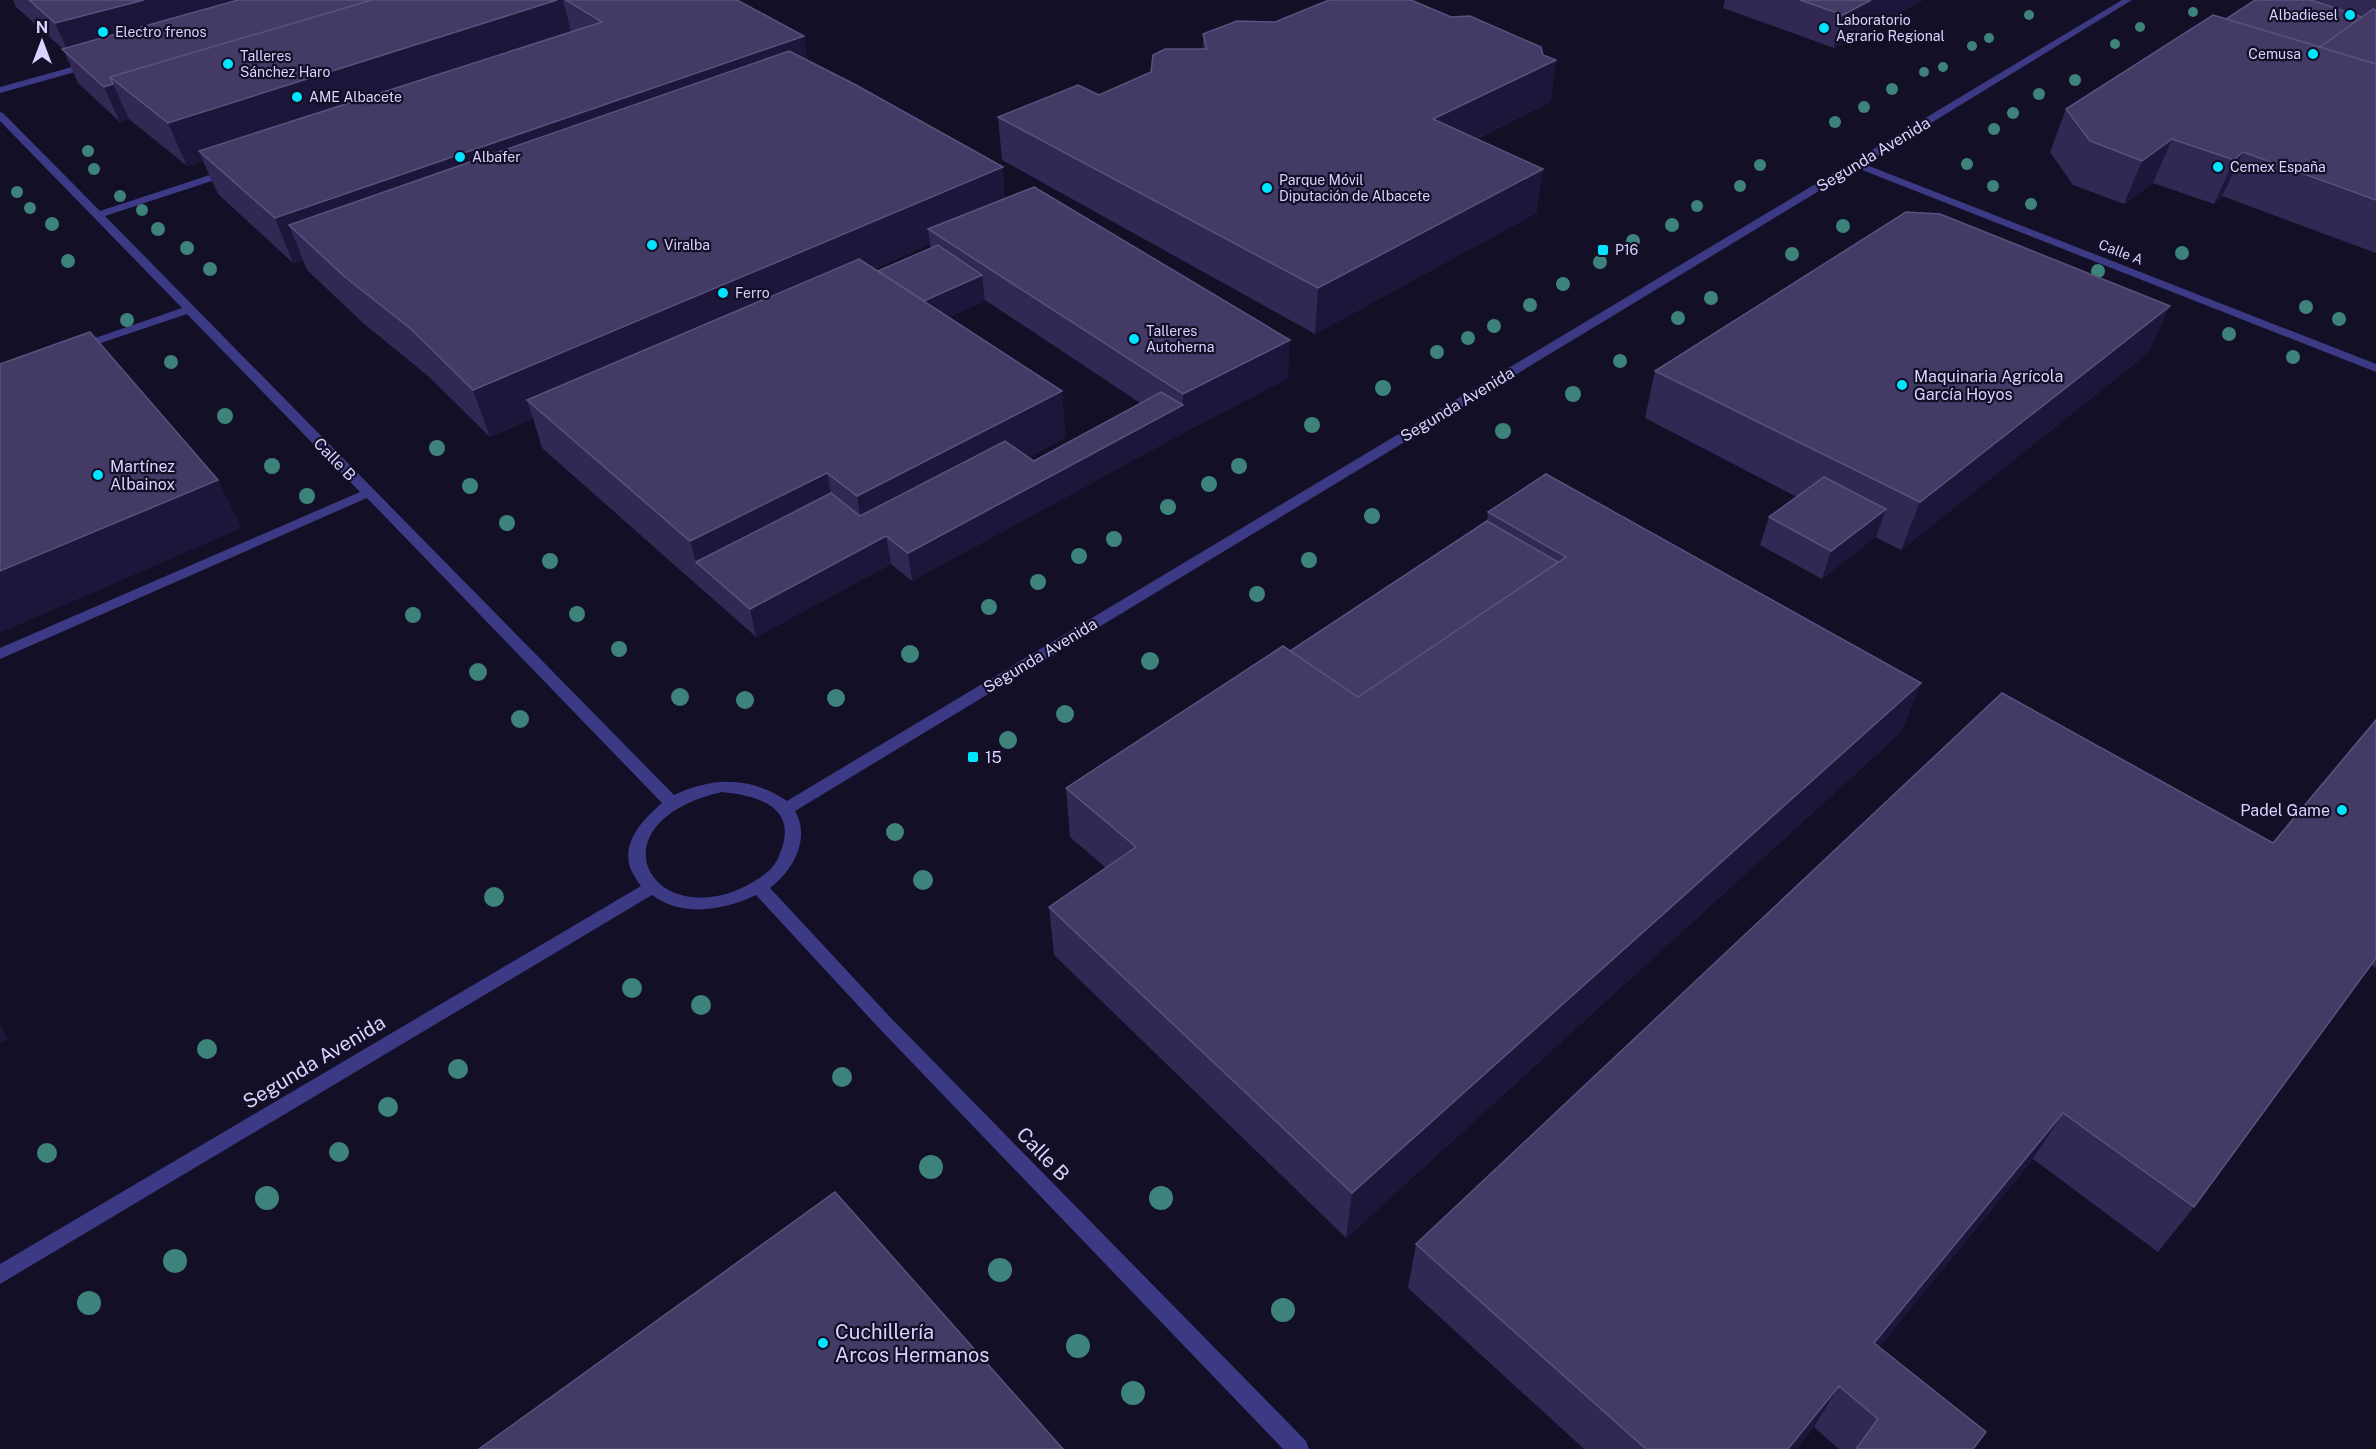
<svg xmlns="http://www.w3.org/2000/svg" width="2376" height="1449" font-family="'Public Sans',sans-serif">
<rect width="100%" height="100%" fill="#130f26"/>
<g fill="none" stroke-linecap="round" stroke-linejoin="round">
<path fill="#3d3a85" fill-rule="evenodd" d="M2122 0H2132L1864 164 2376 364V372L1857 168 795 811C811 838 793 871 770 888L889 1016 1306 1441 1309 1449H1283L877 1026 756 895C725 910 682 918 652 895L0 1284V1264L641 886C637 880 631 872 629 864 624 838 645 818 662 803L367 498 0 659V648L360 492 187 314 83 349H75V345L182 308 0 121V112L3 113 100 211 225 170H233V174L105 216 674 795C713 777 750 776 787 801ZM722 792C762 796 801 809 778 858 772 872 757 880 744 887 649 932 591 822 722 792Z
M90 62 95 65 93 67 0 93V87Z"/>
</g>
<g fill="#3d827b">
<circle cx="2193" cy="12" r="5"/>
<circle cx="2029" cy="15" r="5"/>
<circle cx="2140" cy="27" r="5"/>
<circle cx="1989" cy="38" r="5"/>
<circle cx="2115" cy="44" r="5"/>
<circle cx="1972" cy="46" r="5"/>
<circle cx="1943" cy="67" r="5"/>
<circle cx="1924" cy="72" r="5"/>
<circle cx="2075" cy="80" r="6"/>
<circle cx="1892" cy="89" r="6"/>
<circle cx="2039" cy="94" r="6"/>
<circle cx="1864" cy="107" r="6"/>
<circle cx="2013" cy="113" r="6"/>
<circle cx="1835" cy="122" r="6"/>
<circle cx="1994" cy="129" r="6"/>
<circle cx="88" cy="151" r="6"/>
<circle cx="1967" cy="164" r="6"/>
<circle cx="1760" cy="165" r="6"/>
<circle cx="94" cy="169" r="6"/>
<circle cx="1740" cy="186" r="6"/>
<circle cx="1993" cy="186" r="6"/>
<circle cx="17" cy="192" r="6"/>
<circle cx="120" cy="196" r="6"/>
<circle cx="2031" cy="204" r="6"/>
<circle cx="1697" cy="206" r="6"/>
<circle cx="30" cy="208" r="6"/>
<circle cx="142" cy="210" r="6"/>
<circle cx="52" cy="224" r="7"/>
<circle cx="1672" cy="225" r="7"/>
<circle cx="1843" cy="226" r="7"/>
<circle cx="158" cy="229" r="7"/>
<circle cx="1633" cy="241" r="7"/>
<circle cx="187" cy="248" r="7"/>
<circle cx="2182" cy="253" r="7"/>
<circle cx="1792" cy="254" r="7"/>
<circle cx="68" cy="261" r="7"/>
<circle cx="1600" cy="262" r="7"/>
<circle cx="210" cy="269" r="7"/>
<circle cx="2098" cy="271" r="7"/>
<circle cx="1563" cy="284" r="7"/>
<circle cx="1711" cy="298" r="7"/>
<circle cx="1530" cy="305" r="7"/>
<circle cx="2306" cy="307" r="7"/>
<circle cx="1678" cy="318" r="7"/>
<circle cx="2339" cy="319" r="7"/>
<circle cx="127" cy="320" r="7"/>
<circle cx="1494" cy="326" r="7"/>
<circle cx="2229" cy="334" r="7"/>
<circle cx="1468" cy="338" r="7"/>
<circle cx="1437" cy="352" r="7"/>
<circle cx="2293" cy="357" r="7"/>
<circle cx="1620" cy="361" r="7"/>
<circle cx="171" cy="362" r="7"/>
<circle cx="1383" cy="388" r="8"/>
<circle cx="1573" cy="394" r="8"/>
<circle cx="225" cy="416" r="8"/>
<circle cx="1312" cy="425" r="8"/>
<circle cx="1503" cy="431" r="8"/>
<circle cx="437" cy="448" r="8"/>
<circle cx="272" cy="466" r="8"/>
<circle cx="1239" cy="466" r="8"/>
<circle cx="1209" cy="484" r="8"/>
<circle cx="470" cy="486" r="8"/>
<circle cx="307" cy="496" r="8"/>
<circle cx="1168" cy="507" r="8"/>
<circle cx="1372" cy="516" r="8"/>
<circle cx="507" cy="523" r="8"/>
<circle cx="1114" cy="539" r="8"/>
<circle cx="1079" cy="556" r="8"/>
<circle cx="1309" cy="560" r="8"/>
<circle cx="550" cy="561" r="8"/>
<circle cx="1038" cy="582" r="8"/>
<circle cx="1257" cy="594" r="8"/>
<circle cx="989" cy="607" r="8"/>
<circle cx="577" cy="614" r="8"/>
<circle cx="413" cy="615" r="8"/>
<circle cx="619" cy="649" r="8"/>
<circle cx="910" cy="654" r="9"/>
<circle cx="1150" cy="661" r="9"/>
<circle cx="478" cy="672" r="9"/>
<circle cx="680" cy="697" r="9"/>
<circle cx="836" cy="698" r="9"/>
<circle cx="745" cy="700" r="9"/>
<circle cx="1065" cy="714" r="9"/>
<circle cx="520" cy="719" r="9"/>
<circle cx="1008" cy="740" r="9"/>
<circle cx="895" cy="832" r="9"/>
<circle cx="923" cy="880" r="10"/>
<circle cx="494" cy="897" r="10"/>
<circle cx="632" cy="988" r="10"/>
<circle cx="701" cy="1005" r="10"/>
<circle cx="207" cy="1049" r="10"/>
<circle cx="458" cy="1069" r="10"/>
<circle cx="842" cy="1077" r="10"/>
<circle cx="388" cy="1107" r="10"/>
<circle cx="339" cy="1152" r="10"/>
<circle cx="47" cy="1153" r="10"/>
<circle cx="931" cy="1167" r="12"/>
<circle cx="267" cy="1198" r="12"/>
<circle cx="1161" cy="1198" r="12"/>
<circle cx="175" cy="1261" r="12"/>
<circle cx="1000" cy="1270" r="12"/>
<circle cx="89" cy="1303" r="12"/>
<circle cx="1283" cy="1310" r="12"/>
<circle cx="1078" cy="1346" r="12"/>
<circle cx="1133" cy="1393" r="12"/>
</g>
<path fill="#312854" fill-rule="evenodd" d="M13 0H737L808 60 1005 198 1288 378 1183 433 912 581 891 564 756 637 542 448 533 418 490 437 428 376 363 323 307 270 303 260 293 263 218 194 203 161 187 166 129 119 120 122 78 83 63 49 16 7ZM930 244 931 248 878 271 874 269ZM985 300 1140 403 1034 461 1029 457 1065 438 1062 391 949 317 985 301Z
M1725 0H1923L1834 48 1723 8Z
M2255 0H2376V253L2222 196 2214 204 2153 183 2124 204 2073 185 2050 152 2066 109 2226 19Z
M1203 34 1543 55 1556 60 1550 102 1476 139 1543 169 1536 213 1315 334 1002 160 998 117 1099 95 1203 49Z
M2149 352 1901 550 1875 537 1822 579 1760 545 1769 517 1797 497 1645 418 1655 371Z
M1488 512 1921 683 1901 732 1346 1238 1054 955 1049 907 1106 868 1070 837 1066 788 1290 651 1487 521Z
M2376 720V968L2371 965 2194 1207 2158 1252 2033 1159 1879 1347 1973 1449H1839L1814 1427 1796 1449H1584L1408 1288 1416 1244 2273 843Z"/>
<path fill="#1d163a" d="M144 0H280L70 56 55 23Z
M557 0H563L573 39 199 151 203 161 187 166 168 123Z
M1871 0H1923L1834 48 1843 15Z
M804 36 810 77 289 225 303 260 293 263 275 218Z
M1556 60 1550 102 1428 162 1433 119Z
M113 84 129 119 120 122 104 87Z
M2172 139 2153 183 2124 204 2142 161Z
M2243 152 2222 196 2214 204 2234 160Z
M1003 167 1006 211 928 229 930 244 543 414 527 400 533 418 490 437 473 390Z
M1543 169 1536 213 1315 334 1318 288Z
M982 275 985 301 911 335 907 308Z
M2170 306 2149 352 1901 550 1920 502Z
M1290 340 1288 378 1183 433V394Z
M1062 391 1065 438 865 544 857 496Z
M1183 405V433L912 581 908 553Z
M827 473 836 521 696 562 690 541Z
M218 480 242 528 0 633V571Z
M1886 509 1876 537 1822 579 1831 551Z
M886 536 891 564 756 637 750 609Z
M1921 683 1901 732 1346 1238 1352 1193Z
M0 1024 8 1039 0 1044Z
M2063 1113 2033 1159 1848 1385 1874 1343Z
M1839 1386 1814 1427 1796 1449H1788Z"/>
<path fill="#433a66" stroke="#5a527e" stroke-width="1.5" d="M29 0H144L55 23Z
M238 0H372L110 77 113 84 104 87 62 49Z
M372 0H557L168 123 110 77Z
M566 0H737L804 36 275 218 199 151 602 22Z
M1329 0H1411L1451 17 1470 16 1541 47 1543 55 1556 60 1433 119 1543 169 1318 288 998 117 1078 85 1099 95 1151 72 1153 55 1165 49H1207L1203 34 1237 21 1275 22Z
M1800 0H1871L1843 15Z
M2255 0H2311L2362 17 2320 47 2226 19Z
M2373 9 2376 10V64L2320 47Z
M2213 15 2376 64V200L2243 152 2234 160 2172 139 2142 161 2090 141 2066 109Z
M789 51 856 85 1003 167 473 390 411 329 345 277 289 225Z
M1034 187 1290 340 1183 394 928 229Z
M1906 212 1940 214 2170 306 1920 502 1655 371Z
M938 245 982 275 924 301 878 271Z
M859 259 1062 391 857 496 827 473 690 541 527 400Z
M90 332 218 480 0 571V364Z
M1161 392 1183 405 908 553 886 536 750 609 696 562 831 493 860 516 1005 441 1034 461Z
M1546 474 1921 683 1352 1193 1049 907 1136 847 1066 788 1283 646 1358 697 1566 557 1488 512Z
M1824 477 1886 509 1831 551 1769 517Z
M1487 521 1558 562 1358 697 1290 651Z
M2002 693 2273 843 2376 720V958L2194 1207 2063 1113 1874 1343 1986 1432 1973 1449H1856L1878 1419 1839 1386 1788 1449H1646L1416 1244Z
M835 1192 1063 1449H479Z"/>
<g fill="#00e5ff" stroke="#130f26" stroke-width="2">
<circle cx="2350" cy="15" r="6"/>
<circle cx="1824" cy="28" r="6"/>
<circle cx="103" cy="32" r="6"/>
<circle cx="2313" cy="54" r="6"/>
<circle cx="228" cy="64" r="6"/>
<circle cx="297" cy="97" r="6"/>
<circle cx="460" cy="157" r="6"/>
<circle cx="2218" cy="167" r="6"/>
<circle cx="1267" cy="188" r="6"/>
<circle cx="652" cy="245" r="6"/>
<rect x="1597" y="244" width="12" height="12" rx="3"/>
<circle cx="723" cy="293" r="6"/>
<circle cx="1134" cy="339" r="6"/>
<circle cx="1902" cy="385" r="6"/>
<circle cx="98" cy="475" r="6"/>
<rect x="967" y="751" width="12" height="12" rx="3"/>
<circle cx="2342" cy="810" r="6"/>
<circle cx="823" cy="1343" r="6"/>
</g>
<g text-anchor="middle" stroke-width="4.5" stroke-linejoin="round" paint-order="stroke">
<g font-size="14" fill="#d9d4ff" stroke="#130f26" text-anchor="start">
<text x="2338" y="20" text-anchor="end">Albadiesel</text>
<text x="1836" y="25">Laboratorio<tspan x="1836" dy="16">Agrario Regional</tspan></text>
<text x="115" y="37">Electro frenos</text>
<text x="2301" y="59" text-anchor="end">Cemusa</text>
<text x="240" y="61">Talleres<tspan x="240" dy="16">Sánchez Haro</tspan></text>
<text x="309" y="102">AME Albacete</text>
<text x="472" y="162">Albafer</text>
<text x="2230" y="172">Cemex España</text>
<text x="1279" y="185">Parque Móvil<tspan x="1279" dy="16">Diputación de Albacete</tspan></text>
<text x="664" y="250">Viralba</text>
<text x="1615" y="255">P16</text>
<text x="735" y="298">Ferro</text>
<text x="1146" y="336">Talleres<tspan x="1146" dy="16">Autoherna</tspan></text>
</g>
<g font-size="14" fill="#d9d4ff" stroke="#130f26">
<text transform="translate(2121 252) rotate(21)" y="5">Calle A</text>
</g>
<g font-size="16" fill="#d9d4ff" stroke="#130f26">
<text transform="translate(1873 154) rotate(-31)" y="6">Segunda Avenida</text>
<text transform="translate(1457 404) rotate(-31)" y="6">Segunda Avenida</text>
<text transform="translate(335 459) rotate(46)" y="6">Calle B</text>
<text transform="translate(1040 655) rotate(-31)" y="6">Segunda Avenida</text>
</g>
<g font-size="16" fill="#d9d4ff" stroke="#130f26" text-anchor="start">
<text x="1914" y="382">Maquinaria Agrícola<tspan x="1914" dy="18">García Hoyos</tspan></text>
<text x="110" y="472">Martínez<tspan x="110" dy="18">Albainox</tspan></text>
<text x="985" y="763">15</text>
<text x="2330" y="816" text-anchor="end">Padel Game</text>
</g>
<g font-size="20" fill="#d9d4ff" stroke="#130f26">
<text transform="translate(314 1062) rotate(-31)" y="7">Segunda Avenida</text>
<text transform="translate(1043 1154) rotate(46)" y="7">Calle B</text>
</g>
<g font-size="20" fill="#d9d4ff" stroke="#130f26" text-anchor="start">
<text x="835" y="1339">Cuchillería<tspan x="835" dy="23">Arcos Hermanos</tspan></text>
</g>
</g>
<g transform="translate(42 42)" stroke="#130f26" stroke-width="4.5" paint-order="stroke">
<path d="M0-4.5L10 22L0 15L-10 22Z" fill="#d9d4ff"/>
<text y="-9" font-size="16" font-weight="bold" text-anchor="middle" fill="#d9d4ff">N</text>
</g>
</svg>
